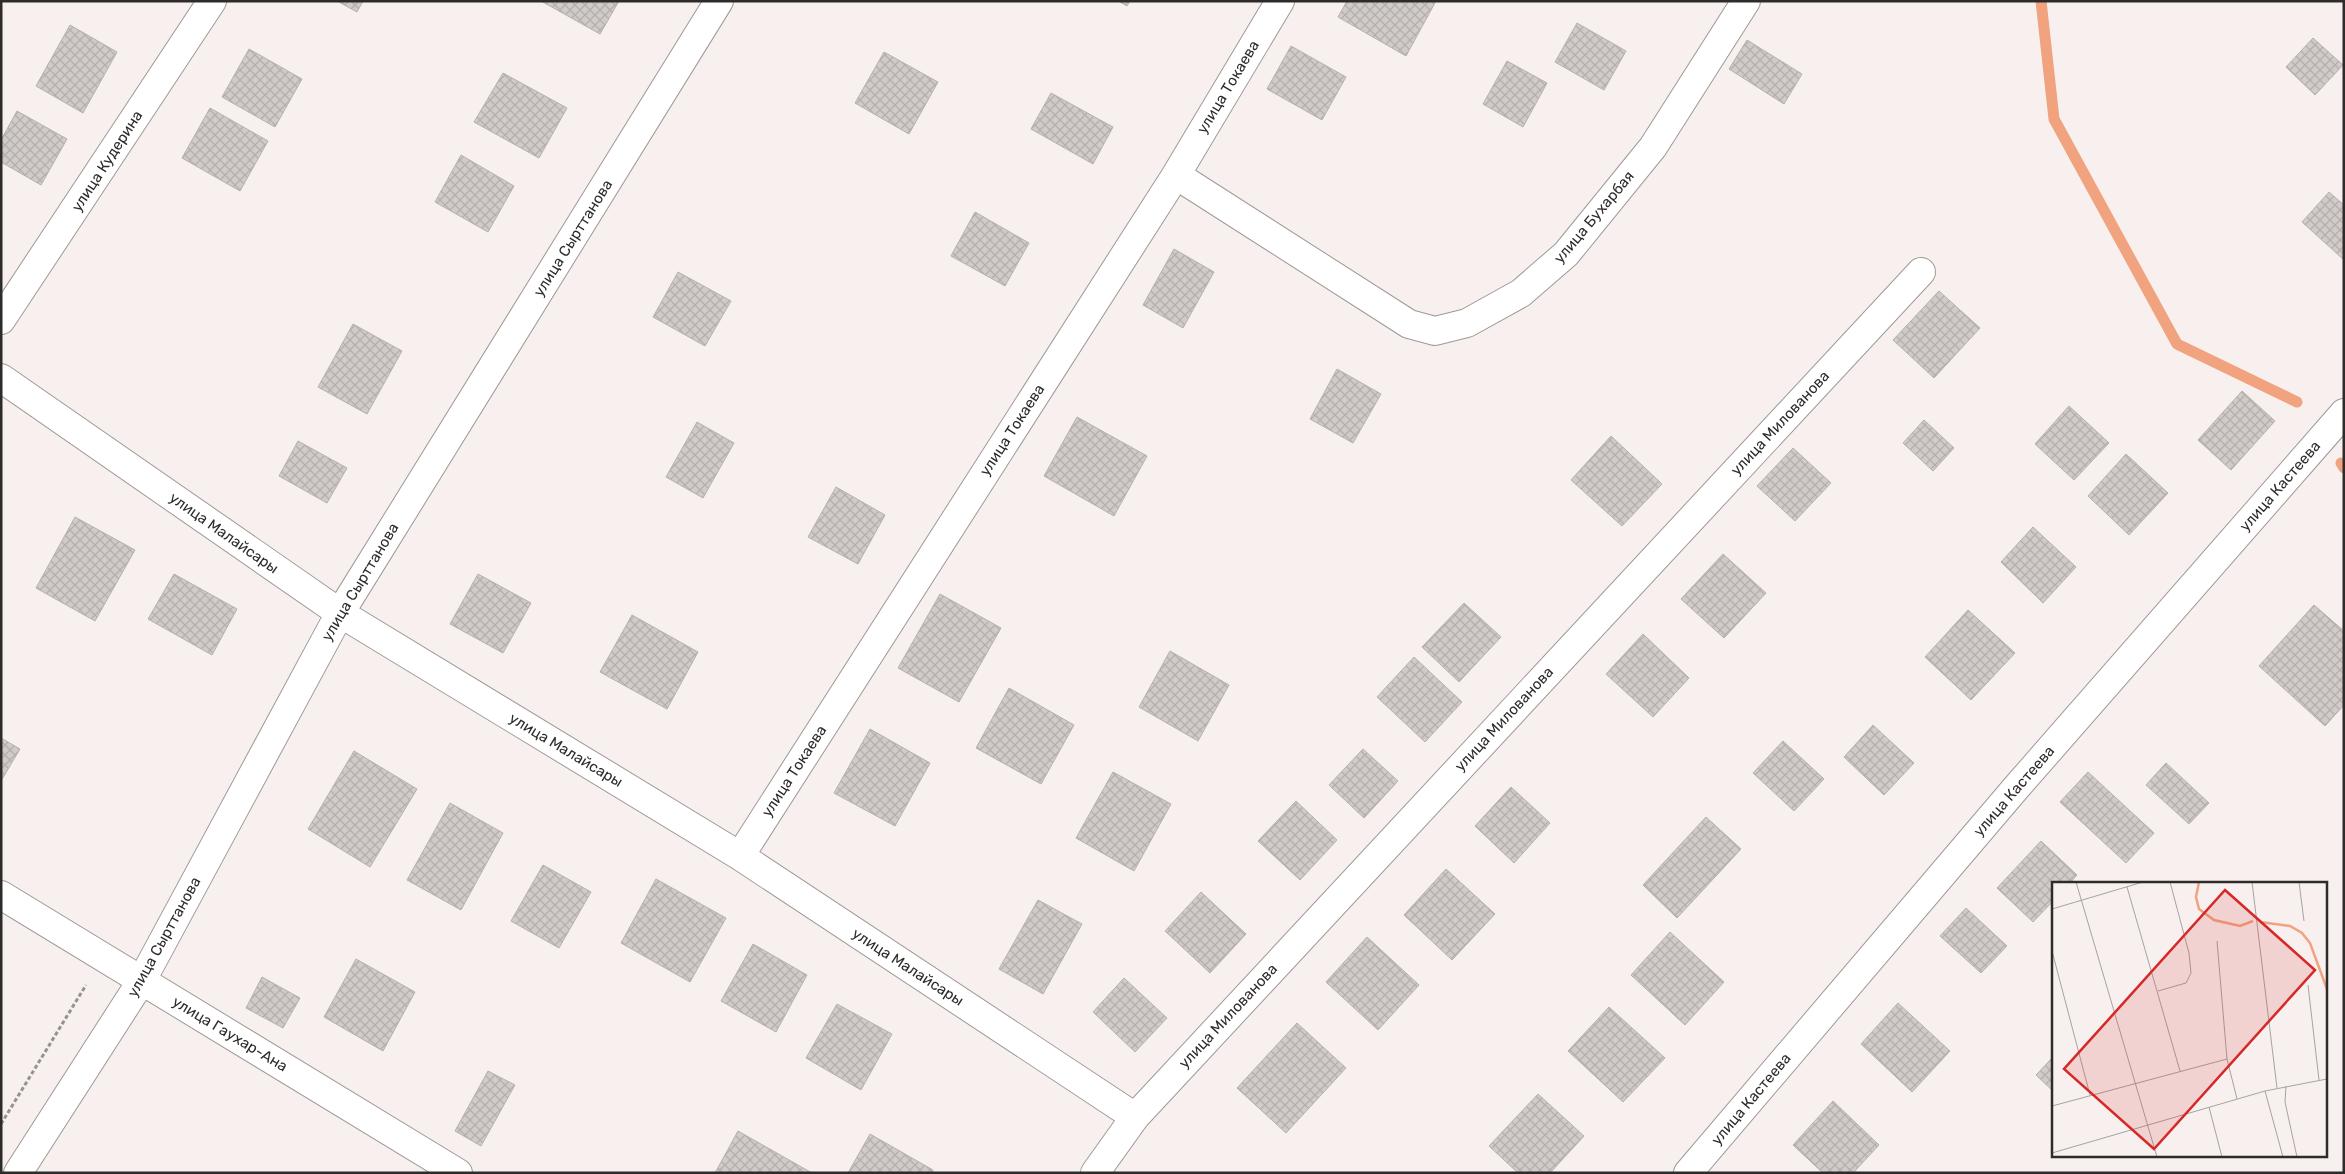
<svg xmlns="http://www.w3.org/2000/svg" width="2345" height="1174" font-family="Rubik,sans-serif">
<defs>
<pattern id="building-cross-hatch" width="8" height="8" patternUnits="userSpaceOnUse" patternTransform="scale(1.25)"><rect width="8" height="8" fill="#d1cbc8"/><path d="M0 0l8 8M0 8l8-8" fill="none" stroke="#b4aeac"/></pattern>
</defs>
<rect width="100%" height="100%" fill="#f7f0ee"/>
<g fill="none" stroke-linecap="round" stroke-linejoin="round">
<path stroke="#f1a27f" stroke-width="11" d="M2041 1 2054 119 2177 344 2297 402
M2341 463 2344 468"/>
</g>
<path fill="url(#building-cross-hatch)" stroke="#b6b0ae" d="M337 1H363L357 12Z
M541 1H619L600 34Z
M1118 1H1130L1127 6Z
M1347 1H1436L1406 56 1338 17Z
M1577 23 1626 51 1604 90 1555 62Z
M70 25 117 52 83 113 36 86Z
M2313 38 2343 65 2315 95 2286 67Z
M1747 40 1802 74 1784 104 1729 69Z
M1291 46 1346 77 1322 120 1267 89Z
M249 49 302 79 275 127 222 97Z
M884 52 938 82 909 134 855 103Z
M1507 61 1547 83 1523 127 1483 104Z
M503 73 567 108 539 158 474 122Z
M1051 93 1113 127 1093 164 1031 129Z
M210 108 268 141 240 191 182 158Z
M17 111 67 139 41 185 1 162V140Z
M461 155 514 186 488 232 435 202Z
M2329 192 2344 205V260L2302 222Z
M975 212 1029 243 1005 286 951 256Z
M1174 249 1214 272 1183 328 1143 305Z
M678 272 731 301 705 346 653 317Z
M1939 291 1980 328 1934 378 1893 340Z
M353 324 402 351 367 414 318 387Z
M1337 369 1381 394 1353 443 1310 419Z
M2242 391 2275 421 2231 470 2198 440Z
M2069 406 2109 443 2074 480 2035 444Z
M1077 417 1147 456 1114 516 1044 476Z
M1924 420 1954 448 1933 471 1903 443Z
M697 422 734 443 703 498 666 477Z
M1611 436 1662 484 1622 526 1571 480Z
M298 441 347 468 327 503 279 476Z
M1793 448 1831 483 1795 521 1757 486Z
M2126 454 2168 493 2129 535 2088 496Z
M836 487 885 515 858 564 808 537Z
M75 517 135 550 95 621 36 588Z
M2033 527 2076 567 2043 603 2001 562Z
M1723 554 1766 593 1724 638 1681 599Z
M174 574 237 609 212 655 148 619Z
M478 574 531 603 503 653 450 624Z
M940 594 1001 628 959 702 898 668Z
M1464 603 1501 637 1459 682 1422 647Z
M2314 605 2344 631V705L2325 726 2259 666Z
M1968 610 2015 653 1971 700 1925 657Z
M632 615 698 652 667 709 600 672Z
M1643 634 1689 678 1653 717 1606 674Z
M1170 651 1229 685 1198 741 1139 707Z
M1414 657 1462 702 1425 742 1377 697Z
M1009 688 1074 725 1041 784 976 748Z
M1873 725 1914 763 1884 795 1844 757Z
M870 729 930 763 895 826 834 793Z
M1 738 20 749 1 781Z
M1783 741 1824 779 1794 811 1753 773Z
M1363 749 1398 781 1364 818 1329 785Z
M354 751 417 789 370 867 308 829Z
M2166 763 2209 803 2189 824 2146 785Z
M1113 772 1171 804 1134 871 1076 838Z
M2088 772 2154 833 2126 863 2060 802Z
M1511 787 1550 823 1514 863 1475 826Z
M1296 801 1337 840 1300 880 1258 841Z
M450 803 503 833 461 910 407 880Z
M1706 817 1741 849 1677 918 1643 885Z
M2041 841 2077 875 2070 883H2054V900L2033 922 1997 888Z
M543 865 591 892 559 948 511 921Z
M1446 869 1495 914 1452 960 1404 915Z
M656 879 726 918 690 982 621 943Z
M1201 892 1246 934 1210 973 1165 931Z
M1038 900 1082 924 1043 994 999 969Z
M1966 908 2007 946 1981 973 1940 936Z
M1670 932 1724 982 1685 1025 1631 975Z
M1367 937 1419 985 1378 1030 1326 982Z
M753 944 807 975 776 1032 721 1001Z
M356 959 415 992 383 1051 324 1017Z
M262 977 300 998 283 1028 246 1008Z
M1124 978 1167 1018 1135 1052 1093 1012Z
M1898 1003 1950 1051 1912 1092 1861 1044Z
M837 1004 892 1034 861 1090 806 1058Z
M1609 1007 1665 1058 1623 1102 1568 1051Z
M1297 1023 1346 1068 1286 1133 1237 1088Z
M2054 1056V1092L2036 1075Z
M488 1071 515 1085 481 1146 455 1131Z
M1538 1094 1584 1136 1550 1173H1518L1489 1146Z
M1833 1101 1879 1145 1853 1173H1823L1793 1145Z
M738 1131 812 1173H715Z
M870 1134 933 1170 932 1173H848Z"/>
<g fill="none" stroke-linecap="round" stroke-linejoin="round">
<g stroke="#9f9996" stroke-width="30">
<path id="minor" d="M1176 175 1409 324 1435 331 1467 323 1521 293 1566 254 1653 147 1746 1
M1 320 212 1
M1 378 340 613 740 856 1135 1117
M740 856 1176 175 1280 1
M1 895 458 1173
M18 1173 142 980 340 613 719 1
M1095 1173 1135 1117 1921 272
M1688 1173 2015 789 2344 413"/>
</g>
<path stroke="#969290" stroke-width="3" stroke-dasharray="4 2.5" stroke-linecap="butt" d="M1 1124 86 985"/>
<use href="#minor" stroke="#fff" stroke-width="28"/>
</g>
<g text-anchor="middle" stroke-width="5" stroke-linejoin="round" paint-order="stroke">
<g font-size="15" fill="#2e2c2b" stroke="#fff">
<text transform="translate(1228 87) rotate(-59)" y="5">улица Токаева</text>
<text transform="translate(107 161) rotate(-57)" y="5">улица Кудерина</text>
<text transform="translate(1594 217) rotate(-50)" y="5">улица Бухарбая</text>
<text transform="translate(573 238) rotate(-58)" y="5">улица Сырттанова</text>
<text transform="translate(1780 423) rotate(-47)" y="5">улица Милованова</text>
<text transform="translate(1012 430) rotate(-57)" y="5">улица Токаева</text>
<text transform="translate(2280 486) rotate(-49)" y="5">улица Кастеева</text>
<text transform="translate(224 533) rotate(35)" y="5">улица Малайсары</text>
<text transform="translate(360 582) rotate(-59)" y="5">улица Сырттанова</text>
<text transform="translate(1504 719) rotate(-47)" y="5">улица Милованова</text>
<text transform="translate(566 750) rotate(31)" y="5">улица Малайсары</text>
<text transform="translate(794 771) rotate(-57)" y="5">улица Токаева</text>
<text transform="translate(2014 791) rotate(-49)" y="5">улица Кастеева</text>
<text transform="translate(164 937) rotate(-61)" y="5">улица Сырттанова</text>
<text transform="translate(908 967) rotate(33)" y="5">улица Малайсары</text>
<text transform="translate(1228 1016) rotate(-47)" y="5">улица Милованова</text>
<text transform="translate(230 1034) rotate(31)" y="5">улица Гаухар-Ана</text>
<text transform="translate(1751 1099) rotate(-50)" y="5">улица Кастеева</text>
</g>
</g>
<g transform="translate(2052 882)">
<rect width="275" height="275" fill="#f7f0ee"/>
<path fill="none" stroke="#f1a27f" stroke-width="2.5" d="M147 0 144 15 147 27 162 38 188 44 201 39M208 40 238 44 250 51 258 61 275 107"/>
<path fill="none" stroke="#a7a2a0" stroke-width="1" d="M24 0 105 275M200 0 225 206M247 0 252 39M75 5 128 189M0 27 91 0M165 59 175 177 185 217M0 69 38 213M256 103 267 198M106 109 134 101 139 91 137 71 118 0M234 204 233 220 245 275M213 209 231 275M0 224 175 177M157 225 170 275M0 271 213 209 275 197"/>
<path fill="#d62828" fill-opacity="0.15" stroke="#d62828" stroke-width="2.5" d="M173 8 263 88 102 267 12 187Z"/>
<rect width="275" height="275" fill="none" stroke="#2e2c2b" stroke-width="2.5"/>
</g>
<rect width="2345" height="1174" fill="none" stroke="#2e2c2b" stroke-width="5"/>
</svg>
